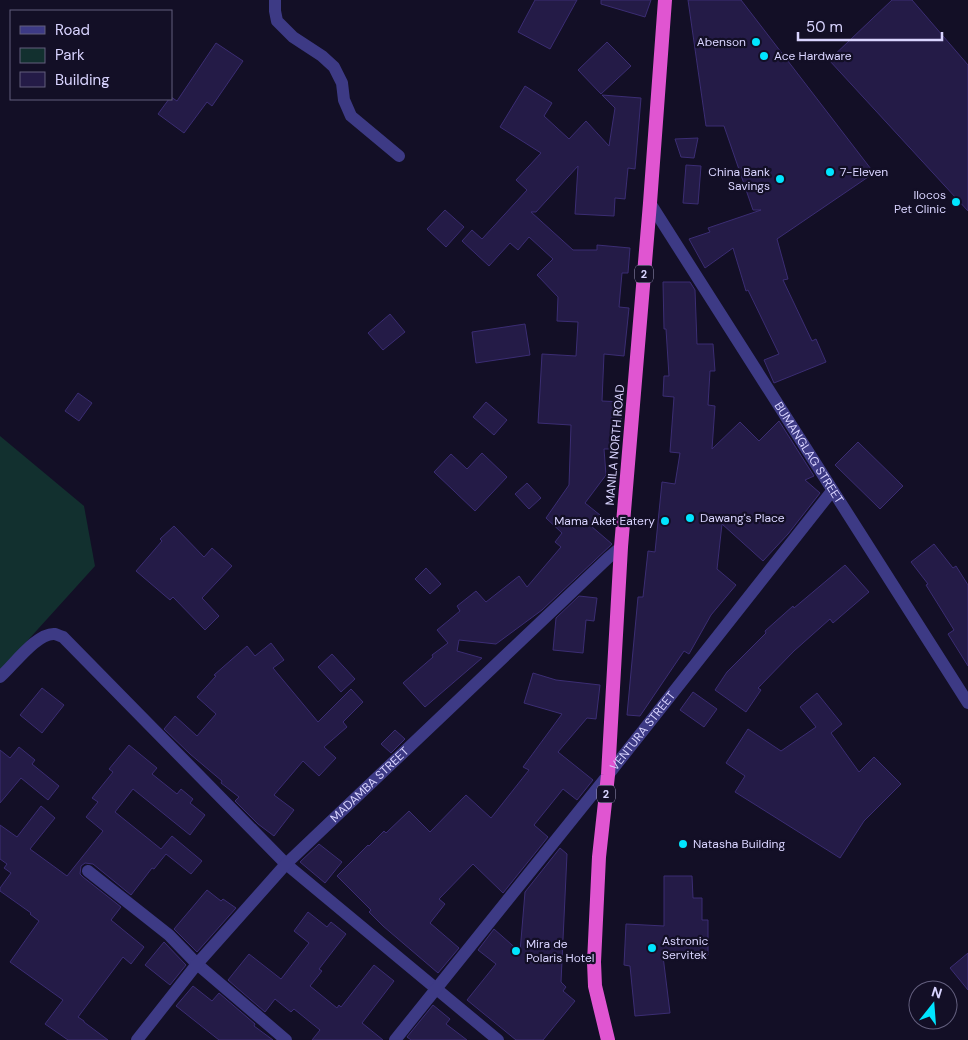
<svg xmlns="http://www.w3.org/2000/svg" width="968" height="1040" font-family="'DM Sans',sans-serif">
<rect width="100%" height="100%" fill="#130f26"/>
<path fill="#12302f" d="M0 436 84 506 95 566 0 671Z"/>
<path fill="#241b47" stroke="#3b2d73" d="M535 0H577L550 49 518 32Z
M601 0H651L645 17 601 4Z
M688 0H741L874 173 777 239 788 279 783 280 812 341 816 339 826 362 774 383 764 360 779 354 748 290 746 291 733 248 705 268 689 239 710 232 708 228 761 210H753L724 126H706Z
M892 0H912L968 65V211L829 60Z
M607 42 631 66 601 94 578 70Z
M216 43 243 61 212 106 207 102 184 133 158 114 169 99H171V97L177 101Z
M525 86 552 103 544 116 569 139 586 121 609 146 615 108 602 95 641 98 635 169 628 168 625 199 615 198 614 216 575 214 578 166 536 212H531L573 250H597V245L630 248 628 273H622L619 307 629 308 624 356 604 354 602 401 622 402 621 424H612L611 449H604L606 475 585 503 600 515 591 526 612 544 542 610 496 644 459 640 457 651 482 658 425 707 403 683 433 657 432 655 448 643 437 630 460 611 457 606 476 591 486 602 519 576 527 587 561 547 555 542 562 533 546 518 569 485 571 425 538 423 540 390 542 354 576 356 578 322 557 321 558 297 537 275 553 259 529 237 518 250 510 243 489 266 462 241 472 230 482 239 527 190 516 180 541 153 500 127Z
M698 138 694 158 681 157 675 139Z
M686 165 701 166 698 204 683 203Z
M445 210 464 227 446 247 427 229Z
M663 282H690L695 290 697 344H713L715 371H710L708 405 715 406 712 449 740 422 759 441 779 421 814 476 805 480 820 493 788 534 763 561 722 524 717 569 736 585 711 615 689 654 684 651 640 716 627 715 638 597H643L648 551 655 552 662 482 675 484 680 453 670 452 674 397 663 396 664 376H669L666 329H664Z
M390 314 405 332 383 350 368 333Z
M525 324 530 355 476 363 472 332Z
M78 393 92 403 79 421 65 411Z
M486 402 507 420 494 435 473 417Z
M858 442 903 486 880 509 835 465Z
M482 453 507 477 475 511 434 472 451 454 467 469Z
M527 483 541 498 529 509 515 494Z
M174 526 204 557 212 548 232 566 202 598 219 616 205 630 173 597 170 600 136 571 162 541 160 539Z
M934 544 953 568 956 566 968 585V666L948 634 954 630 926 585 928 584 911 562Z
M845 565 869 592 833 623 830 619 794 651 758 688 761 690 746 712 715 690 727 672 766 633 765 631 793 606 794 608Z
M426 568 441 584 430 594 415 579Z
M579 596 597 598 594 621 586 620 583 653 553 650 556 618Z
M271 643 284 660 273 668 318 722 351 689 363 702 343 722 347 727 324 747 336 758 319 776 303 761 274 795 294 810 274 836 258 824 235 801 239 797 221 783 222 781 190 754 164 729 175 716 197 736 216 714 197 697 216 676 214 675 247 646 255 656Z
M332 654 355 679 341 692 318 667Z
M533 673 556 680 600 685 596 719 587 718 558 752 593 780 577 800 563 789 534 825 548 837 503 893 473 864 439 899 445 904 430 923 459 948 438 973 383 926 369 912 371 910 337 876 368 845 369 846 384 831 386 833 409 811 430 832 466 795 491 818 529 770 523 767 562 714 524 703Z
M42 688 64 705 42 733 20 715Z
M693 692 717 709 704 727 680 710Z
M817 693 842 724 831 733 859 772 874 757 901 784 864 821 840 858 735 792 745 776 726 763 748 729 781 751 816 727 800 707Z
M395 730 405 739 391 753 381 744Z
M129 745 157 768 152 774 177 794 181 789 193 799 190 803 205 815 190 835 133 789 115 812 161 849 172 836 202 861 191 874 166 854 154 869 152 868 131 895 93 864 85 863 81 866 80 874 83 877 121 907 111 920 144 947 131 964 123 957 78 1017 84 1021V1022L108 1040H68L45 1024 63 1000 10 962 39 921 30 914 31 913 0 891V888L11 873 4 868 7 864 0 859V825L17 837 41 806 55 818 30 849 67 876 103 831 86 817 98 802 92 798 113 772 109 769Z
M19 747 35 760 32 764 59 786 48 800 21 778 0 803V750L10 758Z
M319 844 342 862 325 883 300 862Z
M560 848 567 854 561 982 566 987 563 991 575 1001 543 1040H516L467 1000 496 964 478 950 494 929 520 952 525 892Z
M664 876H692L693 898H702V920H708V955L663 956 670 1013 635 1016 630 966 624 965 626 924 664 926Z
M207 890 221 901 223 899 236 908 197 952 174 929Z
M308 912 327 927 331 922 346 934 319 969 322 971 310 986 337 1008 339 1005 341 1007 374 965 394 981 362 1023 383 1040H312L320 1030 294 1009 291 1012 275 999 265 1012 228 980 249 954 281 979 309 943 294 931Z
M164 942 186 965 170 985 145 965Z
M968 953V990L950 968Z
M193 986 212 1001 219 993 255 1024 254 1026 273 1040H219L176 1006Z
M433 1005 450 1019 446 1024 467 1040H411L407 1037Z"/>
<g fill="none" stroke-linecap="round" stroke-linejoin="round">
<g stroke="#3d3a85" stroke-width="12">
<path d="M275 0V11L277 21 293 37 322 56 334 67 342 83 344 100 351 116 399 156"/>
<path id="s1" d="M650 203 968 703"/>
<path d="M0 677C13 666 37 632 55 634 58 635 60 636 63 637L286 864 498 1040"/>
<path d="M88 871 169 935 197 964 286 1040"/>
<path id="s2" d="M137 1040 197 964 286 864 608 558 621 547"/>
<path id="s3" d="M395 1040 608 775 832 491"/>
</g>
<path stroke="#e055d1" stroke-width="14" d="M608 1040 595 986 594 962 599 857 608 775 621 547 650 203 665 0"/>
</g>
<g fill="#00e5ff" stroke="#130f26" stroke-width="2">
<circle cx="756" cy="42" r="5"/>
<circle cx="764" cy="56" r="5"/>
<circle cx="830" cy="172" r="5"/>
<circle cx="780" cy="179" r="5"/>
<circle cx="956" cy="202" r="5"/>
<circle cx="690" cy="518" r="5"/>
<circle cx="665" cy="521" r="5"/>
<circle cx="683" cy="844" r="5"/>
<circle cx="652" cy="948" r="5"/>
<circle cx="516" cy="951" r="5"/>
</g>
<g text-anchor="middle" stroke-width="4.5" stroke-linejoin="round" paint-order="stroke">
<g fill="#130f26" stroke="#9e99be" stroke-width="1">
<rect x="635" y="265.5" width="18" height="17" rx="4"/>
<rect x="597" y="785.5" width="18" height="17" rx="4"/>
</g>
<g font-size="11" font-weight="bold" fill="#d9d4ff">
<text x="644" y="278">2</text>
<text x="606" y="798">2</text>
</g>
<g font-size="12" fill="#d9d4ff" stroke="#130f26" text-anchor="start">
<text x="746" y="46" text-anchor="end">Abenson</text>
<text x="774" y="60">Ace Hardware</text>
<text x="770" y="176" text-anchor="end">China Bank<tspan x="770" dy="14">Savings</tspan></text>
<text x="840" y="176">7-Eleven</text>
<text x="946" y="199" text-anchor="end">Ilocos<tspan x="946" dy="14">Pet Clinic</tspan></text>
<text x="700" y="522">Dawang's Place</text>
<text x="655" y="525" text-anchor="end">Mama Aket Eatery</text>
<text x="693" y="848">Natasha Building</text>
<text x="662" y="945">Astronic<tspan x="662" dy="14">Servitek</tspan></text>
<text x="526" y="948">Mira de<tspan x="526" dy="14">Polaris Hotel</tspan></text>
</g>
<g font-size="12" fill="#d9d4ff" stroke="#130f26">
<text transform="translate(615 445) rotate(-85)" y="4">MANILA NORTH ROAD</text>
<text dy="4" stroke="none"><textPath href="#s1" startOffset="296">BUMANGLAG STREET</textPath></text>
<text dy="4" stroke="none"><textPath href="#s3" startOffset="396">VENTURA STREET</textPath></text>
<text dy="4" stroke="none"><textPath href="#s2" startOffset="346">MADAMBA STREET</textPath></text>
</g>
</g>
<rect x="10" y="10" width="162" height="90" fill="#130f26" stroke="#625e7d"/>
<rect x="20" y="26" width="25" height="8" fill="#3d3a85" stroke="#625e7d"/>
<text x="55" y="35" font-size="15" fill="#d9d4ff">Road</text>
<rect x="20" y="48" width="25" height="15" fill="#12302f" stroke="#625e7d"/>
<text x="55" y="60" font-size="15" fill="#d9d4ff">Park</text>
<rect x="20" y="72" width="25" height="15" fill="#241b47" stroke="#625e7d"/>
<text x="55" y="85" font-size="15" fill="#d9d4ff">Building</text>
<g transform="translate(933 1005) rotate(17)"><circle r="24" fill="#130f26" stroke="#625e7d"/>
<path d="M0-4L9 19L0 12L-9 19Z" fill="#00e5ff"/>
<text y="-8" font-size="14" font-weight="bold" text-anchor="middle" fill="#d9d4ff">N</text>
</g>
<path d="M798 32v8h144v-8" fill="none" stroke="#d9d4ff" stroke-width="2.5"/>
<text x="806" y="32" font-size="15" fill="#d9d4ff" stroke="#130f26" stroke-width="4" paint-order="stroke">50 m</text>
</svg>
